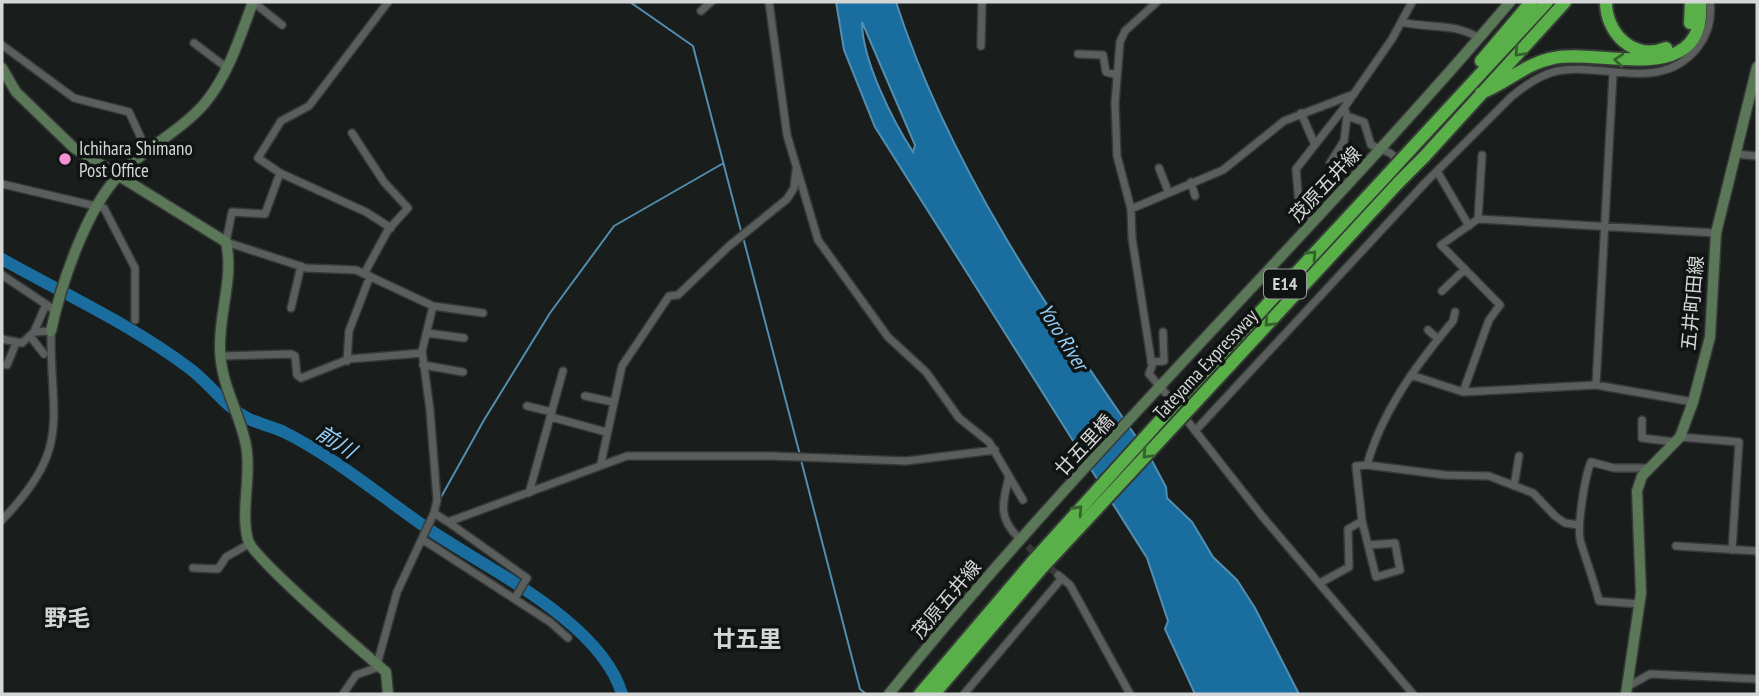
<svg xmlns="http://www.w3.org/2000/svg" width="1759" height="696" font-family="'PT Sans Narrow','Noto Sans JP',sans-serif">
<rect width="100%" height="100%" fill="#191d1c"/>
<path fill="#1a6e9f" stroke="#528eb0" stroke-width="2" fill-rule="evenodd" d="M836 2H896C950 169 1051 314 1150 457L1166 487 1167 498 1192 522 1213 557 1237 580 1255 608 1299 694H1195L1165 629 1168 621 1147 558 875 127 844 50ZM862 22 915 145 913 152C893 121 862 60 862 22Z"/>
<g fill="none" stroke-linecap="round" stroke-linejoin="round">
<path stroke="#528eb0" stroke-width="2" d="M630 2 693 46 741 231
M743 237 800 455
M801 460 860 689 866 694
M440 499 484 420 550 313 614 226 722 164"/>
<path stroke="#1a6e9f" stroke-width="12" d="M2 259C64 294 132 325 189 368 211 384 223 406 249 419 260 424 273 427 284 432 334 457 378 494 424 526 484 568 600 620 622 694"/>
<path stroke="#353938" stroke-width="7" stroke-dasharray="7 3.5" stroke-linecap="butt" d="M1020 539 1058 575"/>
<g stroke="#373938" stroke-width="10">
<path id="street" d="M253 2 282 25
M388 2 309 106 281 121 258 158 280 173 366 212 391 228
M769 2 787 135 818 240 888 337 926 372 959 418 989 442 1023 500
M1157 2 1125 31 1120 42 1115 103 1117 156 1131 209 1132 238 1152 366 1149 374 1175 404
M701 11 711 2
M1401 22C1430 29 1453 22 1479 38
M194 43 227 68
M2 45 74 98 129 112 147 151
M981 46 982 2
M1078 54 1103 55 1106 72 1117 75
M1301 113 1315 145
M352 133 384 182 408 208 388 230 364 274
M1735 154 1757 156
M1401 162 1390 153 1371 145 1364 122 1347 116 1344 108 1392 39 1412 2
M1330 163 1344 141 1347 116
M1159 168 1168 191
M1437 171 1469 226
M280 173 265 214 232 212 226 242 306 268 356 270 433 306 483 313
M1191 182 1195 196
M2 184 104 208 135 268V320
M1131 209 1223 170 1284 121 1354 94
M1478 219 1482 155
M1315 221 1299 204 1296 169 1344 108
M2 275 56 311
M1442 291 1465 269
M291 308 301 266
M1455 312 1453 321C1417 364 1382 411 1367 465L1445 475 1489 476 1533 493 1555 516 1565 523 1579 525
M1428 330 1438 339
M34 332 44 309
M427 333 464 338
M30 336 44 354
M2 339 22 343 34 332 51 331C50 420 73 447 2 520
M220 356 291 354 295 356 297 375 301 378 349 359 422 353
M347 361 349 331 370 276
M1151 362 1164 361 1163 332
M7 365 16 343
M423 365 463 372
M1411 375 1463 392 1596 385 1693 402
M1596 385 1613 74
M1463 392 1489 320 1500 305 1441 245 1478 219 1716 233
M585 396 613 402
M527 406 552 412
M1182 414 1262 516 1413 694
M551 417 606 432
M1642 420V438L1675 442
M1195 431 1425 183 1511 97C1524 86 1540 75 1557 71 1606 62 1661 94 1698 47 1708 34 1712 18 1710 2
M1680 437 1739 442 1732 550
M601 463 622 366 669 296 678 295 729 246 787 199 794 188 796 170
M1367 465 1356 466 1362 521 1376 577 1400 570 1395 543 1369 545
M1009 477C1002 503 998 519 1020 539
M1514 486 1519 456
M529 493 563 371
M434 513 448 522 627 456H771L906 461 995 450
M448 522 527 578 515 598
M422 539 550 622 568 638
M1676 546 1757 551
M193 568 218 569 226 557 249 544
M1058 575 1070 585 1130 694
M1320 583 1349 567 1348 529 1362 521
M1640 604 1599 601C1594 581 1587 563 1581 543 1576 529 1585 476 1591 462L1614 468H1650
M1627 687 1650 674 1757 679
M343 694 356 675 376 668 397 592 434 513 437 500 430 410 422 351 433 306
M964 694 1062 578"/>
</g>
<g stroke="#373938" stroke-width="13">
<path id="secondary" d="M2 68 16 92 74 148 226 242C234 278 219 312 220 348 220 383 239 411 246 445 252 476 240 510 248 540 252 557 365 654 386 672L388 694
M51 331C61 284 86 210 119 175 145 148 181 131 205 103 229 74 240 36 253 2
M889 694C1084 453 1309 238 1510 2
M1626 694 1641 593 1637 491 1642 476 1680 437 1693 402 1710 337 1716 233 1757 67"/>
</g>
<g stroke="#373938" stroke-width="16">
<path id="highway" d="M1606 2C1606 33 1633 61 1666 48
M1690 23 1691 2
M1481 61 1531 2
M1481 93C1507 83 1526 63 1554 58 1599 48 1707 90 1700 2
M1411 149 1547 2
M1424 157 1565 2
M1183 395 1389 173
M1194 404 1399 182
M920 694 1033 561
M934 694 1040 570"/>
</g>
<use href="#street" stroke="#5a5e5d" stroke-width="7"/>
<use href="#secondary" stroke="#5a7757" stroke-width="10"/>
<use href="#highway" stroke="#5ab048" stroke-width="12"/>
<g stroke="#373938" stroke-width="16" stroke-linecap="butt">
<path id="highway-bridge" d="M1389 173 1411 149
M1399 182 1424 157
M1033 561 1183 395
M1040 570 1194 404"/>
</g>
<use href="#highway-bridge" stroke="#5ab048" stroke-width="12"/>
</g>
<defs><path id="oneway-chevron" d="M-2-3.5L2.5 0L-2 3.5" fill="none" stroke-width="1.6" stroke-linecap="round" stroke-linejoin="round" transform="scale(1.75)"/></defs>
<g stroke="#35622e">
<use href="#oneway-chevron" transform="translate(1519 52) rotate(133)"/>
<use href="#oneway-chevron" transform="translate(1619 60) rotate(-176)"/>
<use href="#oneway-chevron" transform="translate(1312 255) rotate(-47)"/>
<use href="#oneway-chevron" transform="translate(1269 322) rotate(133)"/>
<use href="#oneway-chevron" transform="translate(1147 454) rotate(133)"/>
<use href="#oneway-chevron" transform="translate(1078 510) rotate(-48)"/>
</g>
<circle fill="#f491d3" stroke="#101413" stroke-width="2.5" cx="65" cy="159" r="7"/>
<g text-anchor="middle" stroke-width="7" stroke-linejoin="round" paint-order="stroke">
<rect fill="#101413" stroke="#999c9c" stroke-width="2" x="1264" y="269.5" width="42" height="29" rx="5"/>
<g font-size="18" font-weight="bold" fill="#d4d7d6">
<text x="1285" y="290">E14</text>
</g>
<g font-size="19" fill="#d4d7d6" stroke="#101413" text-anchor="start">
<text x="79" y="155">Ichihara Shimano<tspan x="79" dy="22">Post Office</tspan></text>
</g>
<g font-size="19" fill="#d4d7d6" stroke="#101413">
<text transform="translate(1325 184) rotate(-47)" y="7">茂原五井線</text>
<text transform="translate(1692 303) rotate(-85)" y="7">五井町田線</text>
<text transform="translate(1205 364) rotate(-47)" y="7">Tateyama Expressway</text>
<text transform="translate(1084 445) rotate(-47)" y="7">廿五里橋</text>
<text transform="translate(946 599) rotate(-50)" y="7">茂原五井線</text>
</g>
<g font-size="21" font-style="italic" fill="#96d0f9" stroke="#101413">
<text transform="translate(1063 337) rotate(58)" y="7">Yoro River</text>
<text transform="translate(336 442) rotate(32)" y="7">前川</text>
</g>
<g font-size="23" font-weight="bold" fill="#d4d7d6" stroke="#101413">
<text x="67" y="626">野毛</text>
<text x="747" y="647">廿五里</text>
</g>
</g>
<rect width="1759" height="696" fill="none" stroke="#d4d7d6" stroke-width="7"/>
</svg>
